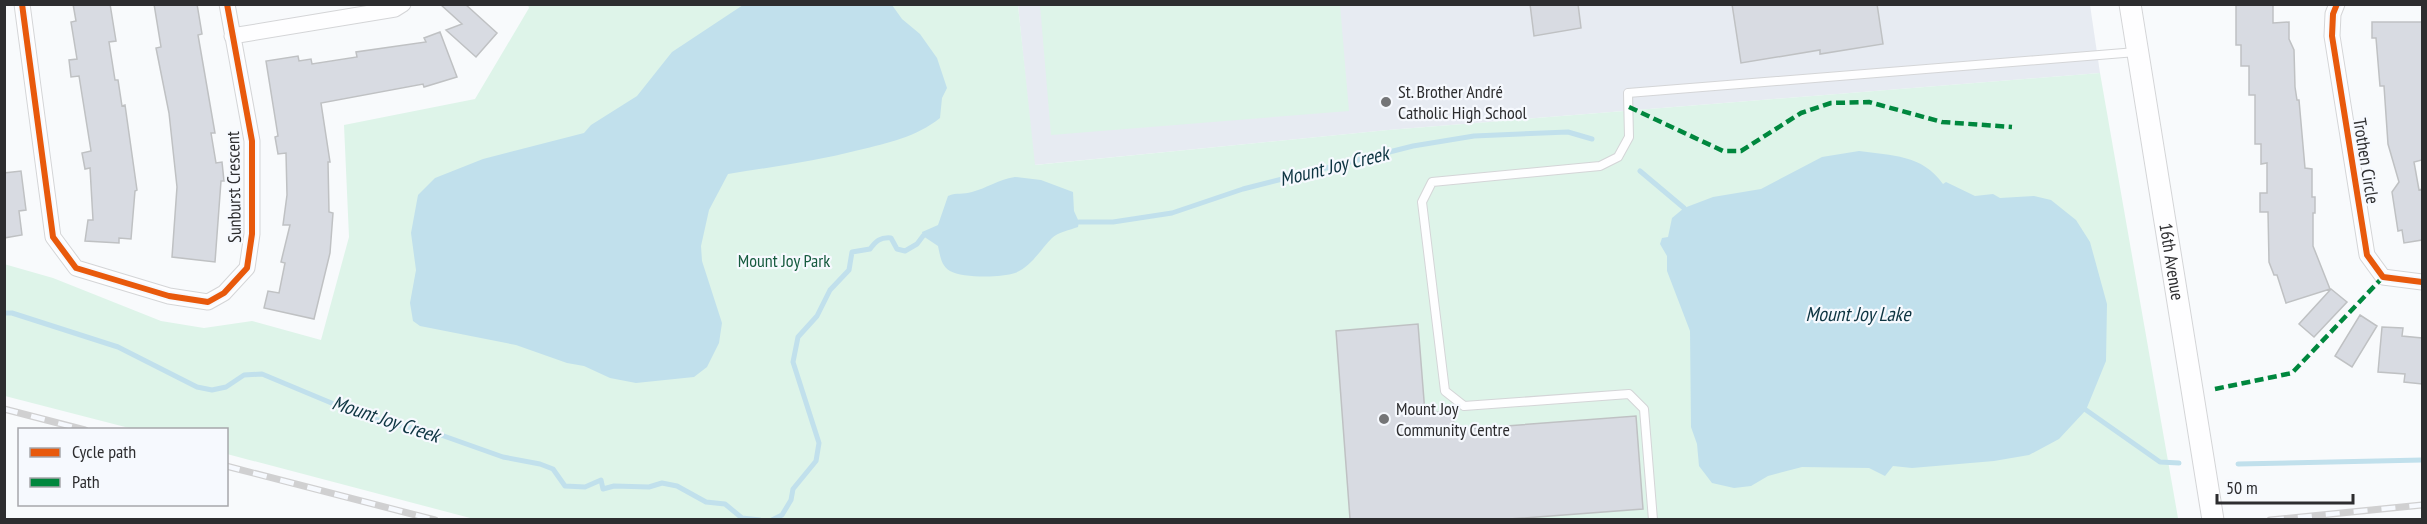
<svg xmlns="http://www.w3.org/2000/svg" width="2427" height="524" font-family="'PT Sans Narrow',sans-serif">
<rect width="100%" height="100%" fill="#f8fafc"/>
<path fill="#e7ebf2" d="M1018 5H2090L2100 73 1388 130 1034 165Z"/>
<path fill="#def4e9" d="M528 5H1018L1035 165 1388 130 2100 73 2178 518 2146 520 474 519 227 454 226 430 133 429 5 396 4 264 53 278 161 321 204 328 252 321 321 340 349 237 344 125 475 99 529 8Z
M1040 5H1340L1349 111 1051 135Z"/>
<path fill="#c1e0ec" d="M743 5H892L902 19 920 34 937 58 947 88 942 98 940 118C916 137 888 143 859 150 816 161 772 167 728 174L709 210 701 246 702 261 722 323 719 343 707 367 694 377 636 383 610 378 584 366 567 363 516 345 420 326 413 321 410 303 416 270 411 233 418 195 435 178 483 159 584 133 591 125 637 96 672 52Z
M1859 151C1892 156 1922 154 1943 184L1946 182 1975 196 1993 194 2000 198 2034 196 2051 200 2076 220 2090 242 2107 304 2106 361 2086 410 2059 439 2029 455 1994 461 1912 468 1893 466 1885 476 1869 468 1802 467 1768 476 1751 486 1734 488 1712 483 1699 466 1697 444 1691 427 1690 331 1667 271V256L1660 244 1662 238 1668 237 1672 218 1684 208 1713 197 1761 189 1822 157Z
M1015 177 1041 180 1073 192 1074 211 1079 222 1078 227C1070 230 1058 232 1052 238 1040 250 1031 267 1015 273 1001 278 962 278 950 271 941 266 940 255 938 246L923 236 922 232 938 225 948 196C957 192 963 195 972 192 987 188 997 180 1015 177Z"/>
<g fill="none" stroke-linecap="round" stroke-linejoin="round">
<path stroke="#c1e0ec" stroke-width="5" d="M1640 171 1684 208
M1079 222H1113L1172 213 1243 189 1413 146 1474 136 1568 132 1592 139
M4 313H12L118 347 197 387 212 390 226 387 244 375 262 374 365 417 441 435 503 457 540 464 553 469 565 486 585 487 601 480 603 489 614 486 649 487 662 483 677 486 706 502 725 504 742 518 760 520
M2086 410 2160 462 2179 463
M2238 464 2422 460
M772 520 782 515 791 500 793 489 816 461 819 443 793 362 798 337 817 316 830 290 849 270 852 252 870 249C876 241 880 237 891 238L897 249 905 251 917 244 923 236"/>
</g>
<path fill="#d8dbe2" stroke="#bfc1c3" stroke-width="1.5" d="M73 4H110L116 41 109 42 115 80H118L122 106 125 105 137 190 135 191 131 239 119 238V243L85 241 88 220H93L90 168 85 169 82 153 91 151 79 76 71 77 69 60 77 59 71 22 76 21Z
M154 4H197L202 34 198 35 215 133H211L216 163 222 162 224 181H221L215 262 172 257 177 187 169 113 156 48 161 47Z
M440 4H465L497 33 476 57 446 30 462 24Z
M1530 4H1578L1581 28 1534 36Z
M1732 4H1877L1883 44 1820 54V50L1741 63Z
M2236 4H2273V23L2289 22V39L2294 50 2295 87 2297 100H2299L2305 168 2312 169V197H2315V213H2313V246L2330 289 2286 303 2277 275H2274L2269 262 2268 212H2260V193H2267V163L2261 164V144H2255V95H2249V66H2241V45H2236Z
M2372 22H2422V160L2414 162 2419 190 2422 189V240L2404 243 2402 230 2398 231 2392 192 2399 182 2388 144 2384 86H2380L2376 38H2372Z
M440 32 457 77 424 87 423 84 321 103 330 162H328L329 212 333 213 330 253 314 319 264 308 268 291 279 293 285 263 281 262 290 225H283L287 195 286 153 278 154 275 137 278 136 266 61 298 56 299 61 311 59 312 64 357 57 356 52 426 42 424 38Z
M21 171 26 210 19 211 22 235 4 238V173Z
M2331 289 2347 302 2314 337 2299 324Z
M2360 315 2377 326 2352 367 2335 356Z
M1418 324 1425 413 1453 411 1454 430 1636 416 1643 509 1509 519H1350L1336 331Z
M2382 327 2403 328 2402 336 2422 338V384L2404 382 2405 374 2378 372Z"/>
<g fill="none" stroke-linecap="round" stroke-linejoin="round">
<g stroke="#d4d5d7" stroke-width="10">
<path id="lane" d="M1653 520 1644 409 1629 394 1464 406 1445 391 1422 202 1432 182 1600 166 1618 157 1629 137 1628 93 2136 52"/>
</g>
<g stroke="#d4d5d7" stroke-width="17">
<path id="street" d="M22 4 53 237 76 268 169 296 208 302 224 293 247 268 252 234V141L227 4
M2337 4 2333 14 2332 36 2367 255 2383 277 2422 282
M232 36 395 9 403 4"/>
</g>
<g stroke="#d4d5d7" stroke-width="23">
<g id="secondary">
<path id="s1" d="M2130 4 2213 520"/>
</g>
</g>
<use href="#lane" stroke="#fefeff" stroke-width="8"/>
<use href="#street" stroke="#fefeff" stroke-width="15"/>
<use href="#secondary" stroke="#fefeff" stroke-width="21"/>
<g stroke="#d0d0d1" stroke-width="7">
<path id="rail" d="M4 409 85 430
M226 466 435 520
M2270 520 2422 505"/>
</g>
<use href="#rail" stroke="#f6f9fe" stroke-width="4.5" stroke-dasharray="14" stroke-linecap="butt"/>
<path stroke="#00873e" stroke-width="4.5" stroke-dasharray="9 4.5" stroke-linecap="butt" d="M1629 107 1723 151H1741L1801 113 1831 103 1869 102 1942 122 2012 127
M2215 389 2292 373 2383 277"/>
<g stroke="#f6f9fe" stroke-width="10">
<path id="cycleway" d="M22 4 53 237 76 268 169 296 208 302 224 293 247 268 252 234V141L227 4
M2337 4 2333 14 2332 36 2367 255 2383 277 2422 282"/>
</g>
<use href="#cycleway" stroke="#e8590c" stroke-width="6"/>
</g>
<g fill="#747577" stroke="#f6f9fe" stroke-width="2">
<circle cx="1386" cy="102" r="6"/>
<circle cx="1384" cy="419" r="6"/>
</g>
<g text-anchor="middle" stroke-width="4.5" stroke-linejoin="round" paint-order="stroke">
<g font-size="18" fill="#2d2d2f" stroke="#f6f9fe" text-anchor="start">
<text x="1398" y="98">St. Brother André<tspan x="1398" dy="21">Catholic High School</tspan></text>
<text x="1396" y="415">Mount Joy<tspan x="1396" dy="21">Community Centre</tspan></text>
</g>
<g font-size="18" fill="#2d2d2f" stroke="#f6f9fe">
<text transform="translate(2366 161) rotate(81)" y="6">Trothen Circle</text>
<text transform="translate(234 187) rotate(-91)" y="6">Sunburst Crescent</text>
<text dy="6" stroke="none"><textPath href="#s1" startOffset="261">16th Avenue</textPath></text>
</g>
<g font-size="18" fill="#165b3f" stroke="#f6f9fe">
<text x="784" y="267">Mount Joy Park</text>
</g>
<g font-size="20" font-style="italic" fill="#0e3542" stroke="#f6f9fe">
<text transform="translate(1334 166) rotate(-14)" y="7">Mount Joy Creek</text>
<text x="1858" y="321">Mount Joy Lake</text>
<text transform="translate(386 419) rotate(18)" y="7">Mount Joy Creek</text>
</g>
</g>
<rect width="2427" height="524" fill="none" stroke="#2d2d2f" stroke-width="12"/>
<rect x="18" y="428" width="210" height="78" fill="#f6f9fe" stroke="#a6a7ab" stroke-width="1.5"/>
<rect x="30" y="448" width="30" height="9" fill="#e8590c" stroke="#a6a7ab" stroke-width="1.5"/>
<text x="72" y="458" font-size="18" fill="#2d2d2f">Cycle path</text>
<rect x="30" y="478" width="30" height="9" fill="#00873e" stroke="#a6a7ab" stroke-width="1.5"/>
<text x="72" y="488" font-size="18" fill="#2d2d2f">Path</text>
<path d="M2217 494v9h136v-9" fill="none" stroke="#2d2d2f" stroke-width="3"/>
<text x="2226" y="494" font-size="18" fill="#2d2d2f" stroke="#f6f9fe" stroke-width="4.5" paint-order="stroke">50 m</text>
</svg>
